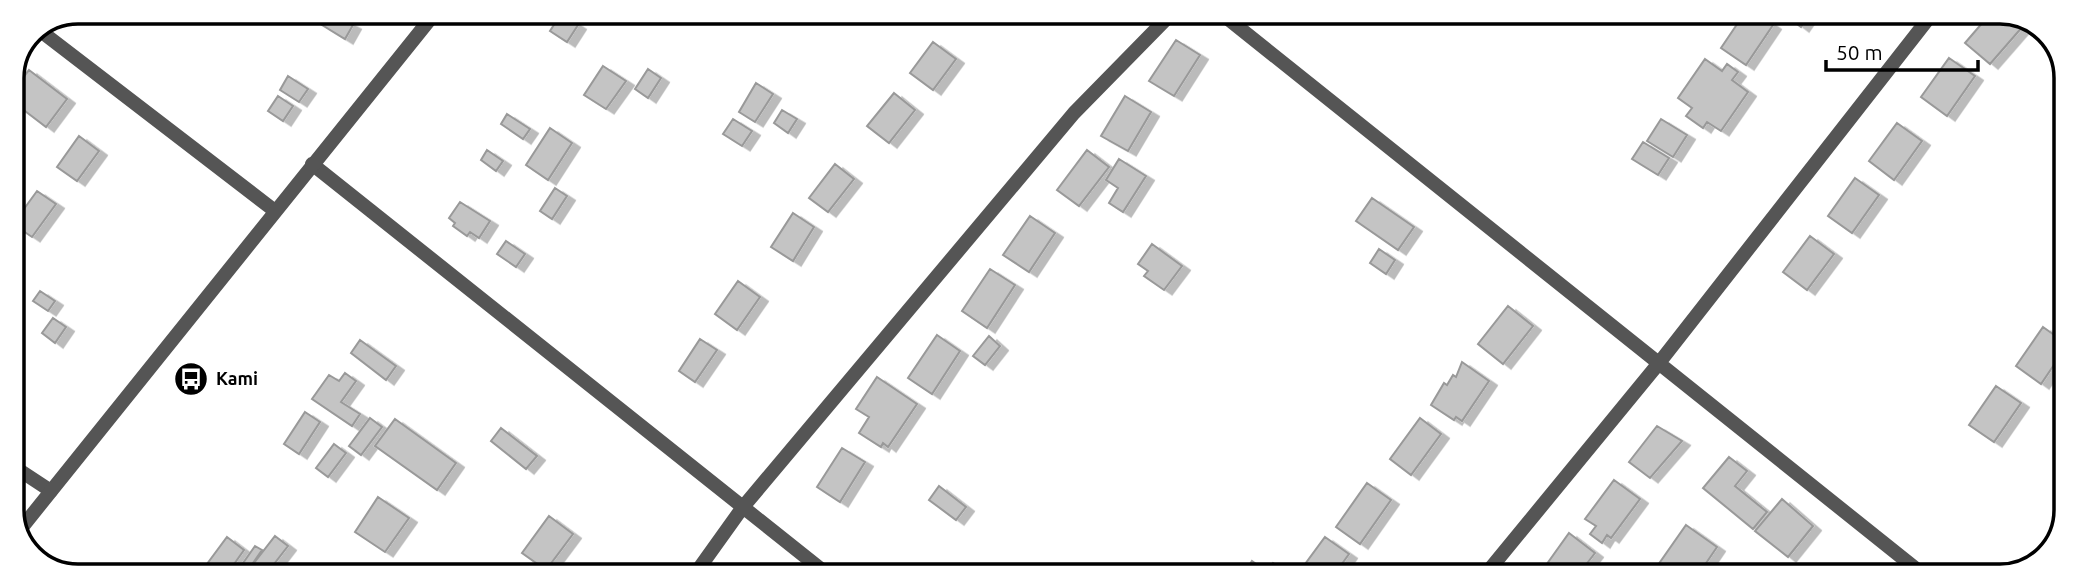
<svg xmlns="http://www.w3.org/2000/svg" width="2078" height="588" font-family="Ubuntu,sans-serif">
<defs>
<filter id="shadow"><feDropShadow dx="8" dy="4.5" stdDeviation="0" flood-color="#0004"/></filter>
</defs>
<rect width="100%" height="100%" fill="#fff"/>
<path fill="#c4c4c4" stroke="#999" stroke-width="2" filter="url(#shadow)" d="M330 13 353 25 345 39 322 25Z
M561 14 578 25 567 42 550 31Z
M1744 14H1757L1773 25 1746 65 1721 48Z
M1784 14H1810L1801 27Z
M1990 14H2012L2024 25 1990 64 1965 43Z
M2034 25 2045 32 2039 39 2029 30Z
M1176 40 1200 55 1174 96 1149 81Z
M933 42 956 59 933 90 910 73Z
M1949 58 1975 76 1947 116 1921 97Z
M1705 59 1722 71 1727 64 1738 72 1732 80 1748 92 1721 131 1707 122 1703 128 1686 116 1692 108 1678 98Z
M603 66 626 81 606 109 584 95Z
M648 69 661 78 648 98 635 89Z
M29 70 67 99 46 127 12 101V91Z
M288 76 308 89 299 102 280 90Z
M756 83 773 94 755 122 739 112Z
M894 93 915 110 889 143 867 126Z
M278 96 293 106 283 121 268 111Z
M1125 96 1151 112 1128 151 1101 136Z
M782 110 797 119 788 133 774 123Z
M507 114 530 129 523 139 501 124Z
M733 119 752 131 742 146 723 134Z
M1661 119 1687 135 1673 157 1647 141Z
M1897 123 1922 141 1894 180 1869 161Z
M550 128 572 143 548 180 526 165Z
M79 136 99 151 77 181 57 167Z
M1643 142 1669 158 1658 175 1632 159Z
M487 150 503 161 496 171 481 160Z
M1087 150 1109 167 1079 206 1057 190Z
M1119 159 1146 176 1123 212 1109 203 1118 188 1106 180Z
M835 164 854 179 828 212 809 198Z
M1855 178 1879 195 1852 233 1828 216Z
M555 188 567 196 552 219 540 211Z
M37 191 56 204 32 237 13 224Z
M1372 198 1414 227 1398 250 1356 221Z
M460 202 490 221 479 238 470 232 467 236 453 226 455 223 449 218Z
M793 213 814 227 793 261 771 247Z
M1030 216 1055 233 1029 272 1003 255Z
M1810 236 1834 254 1807 290 1783 272Z
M506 241 525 254 516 267 497 254Z
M1152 244 1182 266 1164 290 1144 276 1148 271 1138 264Z
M1379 249 1395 260 1386 274 1370 263Z
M990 269 1015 285 987 328 962 311Z
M738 281 760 297 737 330 715 314Z
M40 291 55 301 48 311 33 301Z
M2065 301 2064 321 2055 314Z
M1508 306 1533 326 1503 364 1478 344Z
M53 318 66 327 55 343 42 333Z
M2043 327 2064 342V350L2041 384 2016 366Z
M937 335 960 351 932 394 908 378Z
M989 336 1000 346 985 365 973 356Z
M700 339 717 350 695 382 679 371Z
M360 340 396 366 386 380 351 353Z
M1462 362 1489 381 1462 421 1456 417 1454 420 1431 405 1444 383 1447 385 1453 375 1456 377Z
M345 373 356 381 341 402 360 414 352 426 312 399 329 375 339 381Z
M877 377 917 404 888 447 883 443 881 447 859 433 869 417 856 409Z
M1996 386 2021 403 1994 442 1969 425Z
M305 412 320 422 299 454 284 444Z
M370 418 382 427 361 455 349 446Z
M1420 418 1441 434 1411 475 1390 459Z
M395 419 456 463 437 490 375 446Z
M1657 426 1682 441 1650 478 1629 462Z
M501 428 537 456 526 469 491 441Z
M334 444 346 453 328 477 316 468Z
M842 448 865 462 840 502 817 487Z
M1729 457 1747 471 1735 486 1767 512 1753 529 1703 488Z
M1614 480 1640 499 1611 538 1607 535 1602 543 1590 534 1596 526 1585 519Z
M1367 483 1391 500 1360 544 1336 527Z
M939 486 966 507 956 520 929 500Z
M378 497 409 518 385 552 355 532Z
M1782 499 1813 526 1788 557 1755 531Z
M549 516 573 534 546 570 522 553Z
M1686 525 1717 547 1698 575H1673L1658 565Z
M1569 533 1595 553 1578 575H1539Z
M275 536 288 546 267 573 254 563Z
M227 537 244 550 227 574H202L201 572Z
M1325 537 1349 554 1334 575H1297Z
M255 546 262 550 253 563 264 572 263 574H252L241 566Z
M1252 561 1266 571 1273 563 1288 573 1243 575Z
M510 565 522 574H504Z"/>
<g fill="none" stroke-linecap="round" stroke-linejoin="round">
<path stroke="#555" stroke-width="14" d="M1222 14 1925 576
M38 29 275 211
M312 164 827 574
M13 466 51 491
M695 574 743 507 1074 113 1172 13
M1485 575 1659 363 1932 14"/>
<path stroke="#555" stroke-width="14" d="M19 531 435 13"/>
</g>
<defs>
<g id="bus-disc" transform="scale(1.75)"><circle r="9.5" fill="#000" stroke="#fff"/><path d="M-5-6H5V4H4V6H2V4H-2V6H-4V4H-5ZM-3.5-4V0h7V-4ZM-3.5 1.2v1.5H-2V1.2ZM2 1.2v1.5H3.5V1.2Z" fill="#fff"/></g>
</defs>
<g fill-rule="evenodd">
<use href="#bus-disc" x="191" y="379"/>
</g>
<g text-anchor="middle" stroke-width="5" stroke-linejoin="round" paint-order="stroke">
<g font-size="18" font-weight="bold" fill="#000" stroke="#fff" text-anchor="start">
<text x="216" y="385">Kami</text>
</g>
</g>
<path d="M0 0H2078V588H0ZM78 24H2000A54 54 0 0 1 2054 78V510A54 54 0 0 1 2000 564H78A54 54 0 0 1 24 510V78A54 54 0 0 1 78 24Z" fill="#fff" fill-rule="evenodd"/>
<path fill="none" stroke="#000" stroke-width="3.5" d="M78 24H2000A54 54 0 0 1 2054 78V510A54 54 0 0 1 2000 564H78A54 54 0 0 1 24 510V78A54 54 0 0 1 78 24Z"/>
<path d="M1826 60v10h152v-10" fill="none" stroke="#000000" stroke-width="3.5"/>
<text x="1836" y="60" font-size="21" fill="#000000" stroke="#ffffff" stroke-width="5" paint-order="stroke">50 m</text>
</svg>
